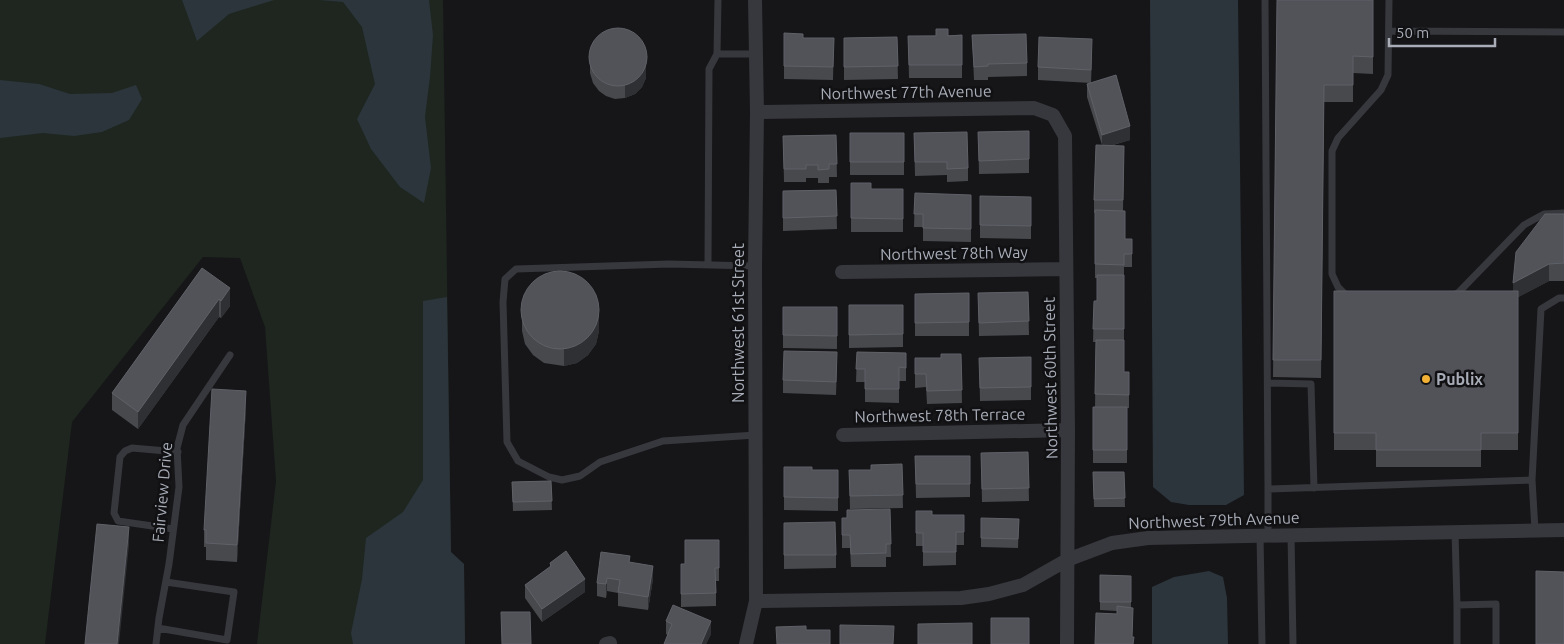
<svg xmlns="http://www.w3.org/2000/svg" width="1564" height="644" font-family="Ubuntu,sans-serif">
<rect width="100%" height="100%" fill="#161618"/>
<path fill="#1e261f" d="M0 0H443L451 552 464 564 465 644H257L276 481 265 327 240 258 203 257 72 422 45 644H0Z"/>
<path fill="#2c353c" d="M182 0H274L229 14 197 41Z
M319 0H429L433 35 430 77 425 117 431 168 424 203 400 187 371 149 357 119 375 84 362 27 343 2Z
M1150 0H1238L1244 495 1226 505H1189L1171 502 1153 487Z
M0 80 39 84 70 94 112 93 136 85 142 99 129 120 102 132 74 136 43 133 0 138Z
M447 297 451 552 464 564 465 644H353L351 633 362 579 366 538 403 512 423 480V301Z
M1209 571 1223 577 1227 598 1228 644H1152V587L1174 577Z"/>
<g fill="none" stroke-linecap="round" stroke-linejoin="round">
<path stroke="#37383d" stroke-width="7" d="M1265 0 1268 489
M1389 31 1564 32
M717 54H756
M708 265 709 69 717 54 718 0
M755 266 669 264 516 269 505 279 503 302 507 442 518 461 549 477 562 480 580 476 600 462 663 441 756 435
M1452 295 1458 293 1524 225 1544 214 1564 213
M1348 297 1338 287 1332 274V151L1338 138 1381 90 1388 75 1389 0
M1268 383 1311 384 1314 488
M1532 480 1541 309 1559 298H1564
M173 529 118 521 114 513 120 457 125 451 132 448 178 452
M1455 532 1457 605 1496 604V644
M1291 534 1293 644
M1260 535 1262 644
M1268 535V489L1532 480 1535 530
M158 628 227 640 234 592 166 582
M156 644 159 618 169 564 179 487 177 448 183 425 230 355
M1457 644V605"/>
<path stroke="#37383d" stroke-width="14" d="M757 112 1034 108 1053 115 1065 136 1068 430 1067 644
M842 272 1066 269
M843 435 1068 430
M756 601 961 598 989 594 1023 585 1067 560 1112 543 1148 538 1564 530
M606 644 610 643
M746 644 756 601 755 266 757 112 755 0"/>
</g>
<path fill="#47494d" d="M1277 0H1373V74L1353 73V102H1324L1321 378 1273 377Z
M784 33 803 38H834L833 80 784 79Z
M962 35V78H909L908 36Z
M972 35 1027 63V76L988 77V80H974Z
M897 37 898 79 844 80V38Z
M1092 52 1091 83 1130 140 1110 146H1124L1123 211 1125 239H1132V267H1124V372H1129V408H1127V463H1093V407H1095L1096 342H1093L1094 301H1097V278H1095V213H1094V200L1102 145 1087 97V84L1091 83 1038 80V67Z
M590 60 646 78 642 87 635 94 625 98 615 99 606 96 599 91 593 83 590 73Z
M1029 131V173L979 174 978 132Z
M850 133H904V175H850Z
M914 133 968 168V181L947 182V175L915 176Z
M836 135 837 177H829V183H818V178H806V182H784L783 136Z
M851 183 871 189H903V232H851Z
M836 190 837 229 783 231V191Z
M915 193 971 208V242L923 241V227H914Z
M980 196 1031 197V239L980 238Z
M1564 214V281H1549L1518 297V450H1481V467H1376V450H1334V291H1513Z
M202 268 230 306 221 318 219 317 138 429 112 410V393Z
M1028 292 1029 335 979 336 978 293Z
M969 293V336H915V294Z
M522 305 599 331 596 344 588 355 577 363 564 366 544 363 533 355 525 344 522 331Z
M849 305H903V347L849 348Z
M783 307H837V349L783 348Z
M857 352 906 353V381H899V403L865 402V382H856Z
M961 354 962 403 927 404 926 387 915 388V358H941Z
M1031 357V400L980 401 979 358Z
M837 365 836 395 783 393V380Z
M246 408 237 562 206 560V547H204V530Z
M1028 452 1029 501 982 502 981 453Z
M915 456H970V497L916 498Z
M902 464 903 508 850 509 849 470H871Z
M784 467 812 470H838V511L784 510Z
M1093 472H1124L1125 507H1094Z
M551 481 552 510 513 511 512 482Z
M890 509 891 557H886V567H851L850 548H842V518H847Z
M916 511 932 515H964V545H956V565L923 566V546H916Z
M981 518 1019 519 1018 548 981 547Z
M784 523 836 555V568L784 569Z
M719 540V581H716V606L681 607V564H685Z
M630 562 653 579 648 610 618 606V593L607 591 606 598 597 596V583Z
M550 563 585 592 542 622 525 598V585L550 567Z
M1100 575 1131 576V607L1133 621 1132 637 1134 644 1117 614V611L1100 610Z
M666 621 711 634 706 644H664L668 635 666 634Z"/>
<path fill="#2f3033" d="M1092 39V52L1091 83V70Z
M646 65V78L642 87 635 94 625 98V85Z
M1130 126V140L1102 148V135Z
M1549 264V281L1513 300V283Z
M230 288V306L221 318V301Z
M219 299V317L138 429V412Z
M599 314V331L596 344 588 355 577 363 564 366V349Z
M246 391V408L237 562V545Z
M129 527V545L119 644H117Z
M653 566V579L648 610V597Z
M607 578V591L606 598V584Z
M585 579V592L542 622V609Z
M711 621V634L706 644H701Z"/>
<path fill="#525359" stroke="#5f6168" d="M1277 0H1373V57L1353 56V85H1324L1321 360H1273Z
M589 57a29 29 0 1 1 58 0a29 29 0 1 1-58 0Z
M936 29H948V36L962 35V65H909L908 36H936Z
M784 33 803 34V38H834L833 67 784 66Z
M1026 34 1027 63 988 64V66L974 67 972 35Z
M897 37 898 66 844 67V38Z
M1039 37 1092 39 1091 70 1038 67Z
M1116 75 1130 126 1102 135 1087 84Z
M1029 131V159L979 161 978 132Z
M967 132 968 168 947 169V162H915L914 133Z
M850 133H904V162H850Z
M836 135 837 164H829V169L818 170V165H806V169H784L783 136Z
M1096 145 1124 146 1123 200H1094Z
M851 183H871V189H903V219L851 218Z
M836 190 837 216 783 218V191Z
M915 193 971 195V229L923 228V214H914Z
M980 196 1031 197V226L980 225Z
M1095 210 1125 211V239H1132V254H1124V265L1095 264Z
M1545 214H1564V263L1549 264 1513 283 1516 252Z
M202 268 230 288 221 301 219 299 138 412 112 393Z
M521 310a39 39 0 1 1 78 0a39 39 0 1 1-78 0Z
M1097 275H1124V329H1093L1094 301H1097Z
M1334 291H1518V433H1481V450H1376V433H1334Z
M1028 292 1029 321 979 323 978 293Z
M969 293V322L915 323V294Z
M849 305H903V334L849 335Z
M783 307H837V336L783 335Z
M1096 340H1124V372H1129V395L1095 394Z
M784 351 837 352 836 382 783 380Z
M857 352 906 353V368L899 367V389H865V369H856Z
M941 354H961L962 390 927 391 926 374H915V358H941Z
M1031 357V387L980 388 979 358Z
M212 389 246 391 237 545 206 543V530H204Z
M1093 407H1127V450H1093Z
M1028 452 1029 488 982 489 981 453Z
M915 456H970V484H916Z
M902 464 903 495 850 496 849 470H871V465Z
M784 467H812V470H838V498L784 497Z
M1093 472H1124L1125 498 1094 499Z
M551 481 552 501 513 502 512 482Z
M890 509 891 544H886V553L851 554 850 535H842V518H847V510Z
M916 511H932V515H964V532H956V552H923V533H916Z
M981 518 1019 519 1018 539 981 538Z
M835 522 836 555H784V523Z
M97 524 129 527 117 644H85Z
M685 540H719V568H715L716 593 681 594V564H685Z
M566 551 585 579 542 609 525 585 551 566 550 563Z
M601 552 630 556 629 562 653 566 648 597 618 592 620 580 607 578 606 584 597 583Z
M1536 571 1564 572V644H1536Z
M1100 575 1131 576V602H1100Z
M673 605 711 621 701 644H664L672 624 666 621Z
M1117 606 1133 608 1132 637H1134L1133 644H1095L1096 613 1117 614Z
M501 612H530L531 644H502Z
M991 618H1029V644H991Z
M972 623V644H918V624Z
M840 625 894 626 893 644H840Z
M806 626V630H830V644H777L776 627Z"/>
<circle fill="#f2b134" stroke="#111113" stroke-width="2" cx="1426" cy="379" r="5"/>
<g text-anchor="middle" stroke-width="5" stroke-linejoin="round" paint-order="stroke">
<g font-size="16" fill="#a8adb8" stroke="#111113">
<text transform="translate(906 92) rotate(-1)" y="6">Northwest 77th Avenue</text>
<text transform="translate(954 253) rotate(-1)" y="6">Northwest 78th Way</text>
<text transform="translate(738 323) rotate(-90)" y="6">Northwest 61st Street</text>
<text transform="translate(1050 378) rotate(-91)" y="6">Northwest 60th Street</text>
<text transform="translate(940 415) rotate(-1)" y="6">Northwest 78th Terrace</text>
<text transform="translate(162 492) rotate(-85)" y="6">Fairview Drive</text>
<text transform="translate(1214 520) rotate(-2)" y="6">Northwest 79th Avenue</text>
</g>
<g font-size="16" font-weight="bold" fill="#a8adb8" stroke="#111113" text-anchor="start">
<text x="1436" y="385">Publix</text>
</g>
</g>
<path d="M1389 38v8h106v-8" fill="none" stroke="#a8adb8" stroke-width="2.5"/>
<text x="1396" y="38" font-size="15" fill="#a8adb8" stroke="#111113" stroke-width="4" paint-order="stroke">50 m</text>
</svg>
